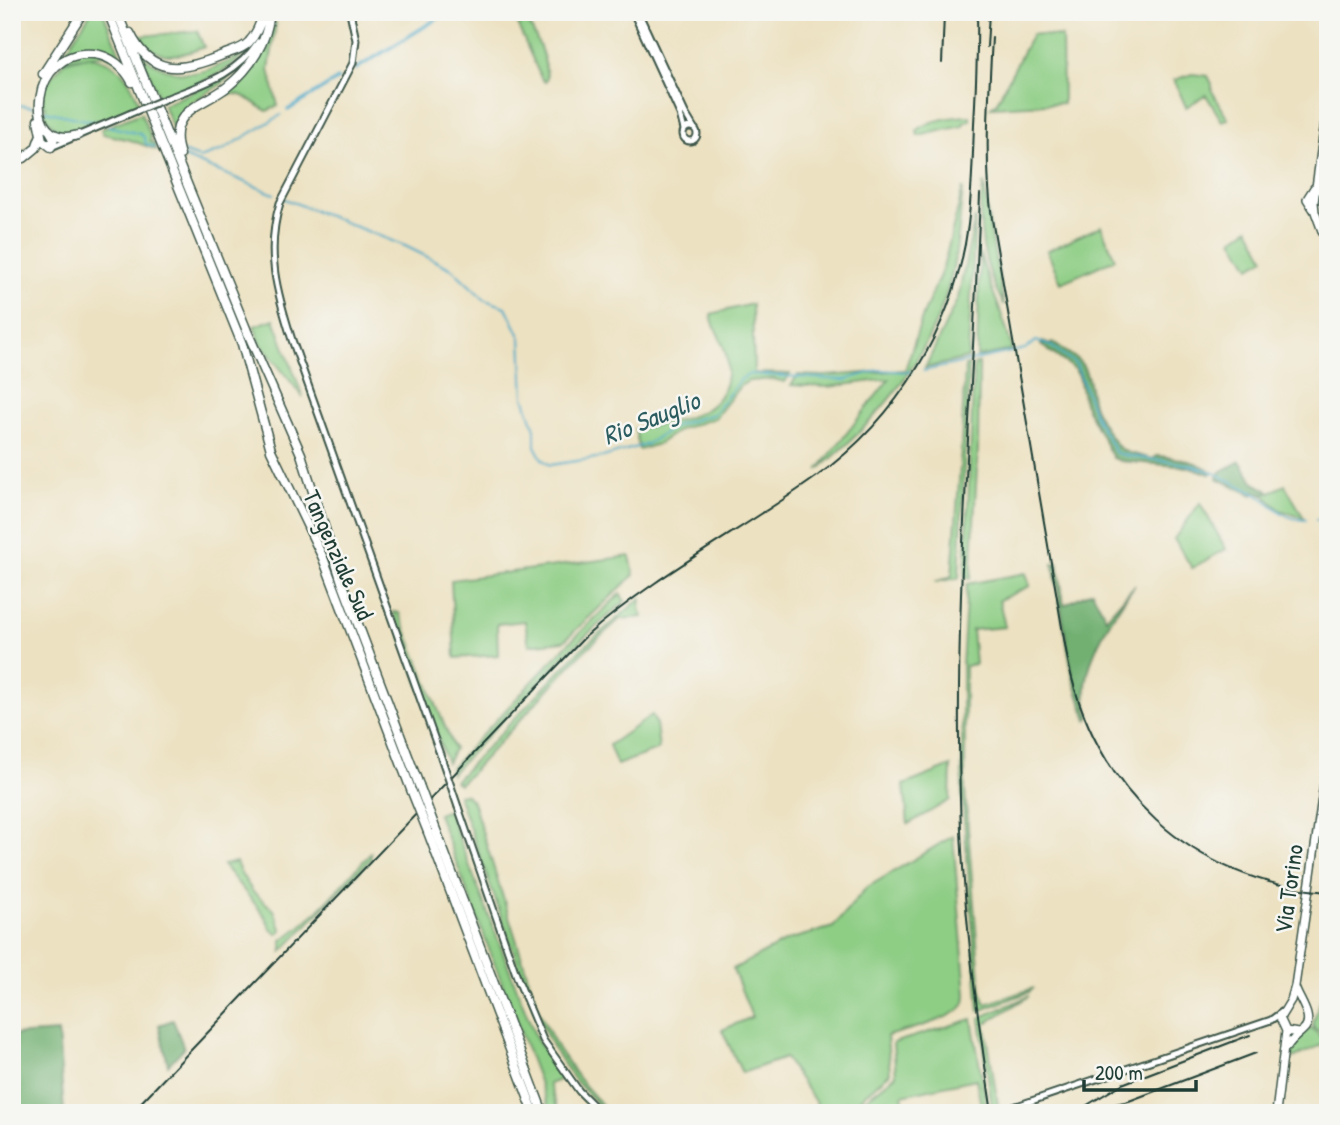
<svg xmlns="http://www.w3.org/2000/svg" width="1340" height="1125" font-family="'Patrick Hand',sans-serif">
<rect width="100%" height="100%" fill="#f6f6f2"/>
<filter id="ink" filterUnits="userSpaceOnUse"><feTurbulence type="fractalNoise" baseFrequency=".0143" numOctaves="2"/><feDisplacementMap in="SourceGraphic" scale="14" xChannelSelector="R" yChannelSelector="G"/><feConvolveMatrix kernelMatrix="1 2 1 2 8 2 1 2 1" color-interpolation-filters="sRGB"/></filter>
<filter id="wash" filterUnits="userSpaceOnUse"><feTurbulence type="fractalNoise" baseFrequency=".00686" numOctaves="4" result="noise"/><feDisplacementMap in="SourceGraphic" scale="28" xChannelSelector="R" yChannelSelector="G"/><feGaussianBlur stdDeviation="1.57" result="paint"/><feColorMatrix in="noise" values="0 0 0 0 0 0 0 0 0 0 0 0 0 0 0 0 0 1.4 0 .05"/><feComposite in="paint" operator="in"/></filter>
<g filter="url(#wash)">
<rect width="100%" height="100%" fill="#ece1c1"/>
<path fill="#8dcd84" stroke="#56855c" stroke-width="2" d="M91 12H103L125 66 105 54 60 60Z
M512 12H522C534 32 547 56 547 80L545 82 541 78Z
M273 22 276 23 269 70 278 106 267 111C252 103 245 92 227 94 253 70 261 56 273 22Z
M197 31 204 47C179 57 156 62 140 36Z
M1032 34 1062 37 1063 103 991 107 997 102Z
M250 50C221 78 195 84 159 98L141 54C179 86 211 73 250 50Z
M87 56C121 63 127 74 140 105L100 122 96 120 94 123C71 133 59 140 44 114L46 106 42 105 44 87 64 62Z
M233 74 220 85 185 106 173 129 163 105Z
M1192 74 1208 76 1212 84V91L1228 119 1222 121 1206 95 1186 107 1174 80Z
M141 113 151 137 150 141 154 143 157 150 130 140 103 134 101 129Z
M970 116V121L964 122 963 126 918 136 917 131C929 119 953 117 970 116Z
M984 183 988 218 1004 305C984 269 975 224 984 183Z
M963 188C960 211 959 235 955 258 939 348 886 413 818 470L889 379 828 387 791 385 798 375 825 376 905 370 923 315 943 268Z
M975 218 968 358 925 368 958 298Z
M1101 226 1115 259 1061 283 1047 251Z
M1249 228 1265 258 1250 267 1233 239Z
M980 254C989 287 1005 316 1012 350L977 357Z
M752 304 754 373 790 374 785 382 773 379 749 381 740 386 715 418 681 429 658 444 639 450 635 429C678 420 733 418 727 360 726 344 713 330 711 314Z
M274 319 303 397 261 344 254 326Z
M979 363 978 448 971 578H965L974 365Z
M969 365 959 578 935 582 952 576 960 468 965 366Z
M1285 485 1304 518 1280 510 1264 495Z
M1200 503 1226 549 1192 568 1174 539Z
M630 556 634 575 564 641 529 645 525 621 497 624 498 655 455 658 451 580Z
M1026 573 1030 586 999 600 1005 627 972 630 975 664 965 666V791L981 992 986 1004 1034 988 1029 992 979 1011 962 792V666L967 584Z
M620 594 625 601 570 650 451 774 450 769 566 646Z
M641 598 640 608 643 617 620 619 581 654 471 773 459 784 455 781 579 651Z
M393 612 399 613 454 749 447 763Z
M652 715 656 724 659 749 617 765 609 745Z
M951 766 950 800 908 824 904 785Z
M465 794 473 802 539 1012 558 1049 579 1079 609 1113 596 1103 575 1080 554 1050 536 1014 458 795Z
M448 810 536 1038 562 1079 549 1084 559 1113H551L438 814Z
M953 836 966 994C966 998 966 1001 964 1005 954 1019 904 1031 887 1036L890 1073 863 1096 849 1113H823L785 1058 742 1073 722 1030 752 1017 733 969 788 940 833 927 866 888Z
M371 853V859L282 951V940C316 918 343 882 371 853Z
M236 862 240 872 253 892 274 910 282 931 278 934 271 929 265 916 223 865Z
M1324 954 1328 959V1036L1314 1028 1313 1023 1324 989Z
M1029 996 985 1024 998 1105 992 1107 980 1018Z
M972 1019 987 1109 976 1113H960L981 1106 976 1079 902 1095 907 1113H855L862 1102 896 1075 893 1044 896 1042Z
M1311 1028 1328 1042 1293 1058 1287 1057 1294 1040Z"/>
<path fill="#72b072" stroke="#487653" stroke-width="2" d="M1043 342 1050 345 1053 343C1062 350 1078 357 1083 366 1090 378 1090 392 1093 404 1095 412 1115 446 1122 450 1125 452 1149 458 1153 459L1157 456C1176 458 1197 460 1212 472L1210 474 1189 467 1121 461 1113 458 1084 403 1079 376 1074 369 1041 345Z
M1240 461 1254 483 1269 491 1264 495 1255 491 1253 495 1217 478 1219 473Z
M1053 563H1058L1064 605 1092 591 1106 618 1135 585C1110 618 1073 675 1090 717L1087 720 1073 678Z
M173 1020 184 1048 168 1065 159 1025Z
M58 1032 64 1112 12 1113V1035Z"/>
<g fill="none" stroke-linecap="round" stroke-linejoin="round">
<path stroke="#46a7c6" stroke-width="2" d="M12 104 32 107
M45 111 95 122
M108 126 140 134 144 137 146 144 155 147
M182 152 200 158 223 150 281 115
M184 157 274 194
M285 199 405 246 452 269 485 300 506 307 521 338 524 397 535 429V446L542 459 550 465 603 457 647 444 677 425 713 414 741 379 750 374 845 380 879 370 911 372
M923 371 1025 349 1036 341 1051 346 1076 364 1095 416 1116 453C1140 460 1166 459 1190 465 1215 471 1237 484 1259 496 1278 507 1281 519 1306 520
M1316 520 1328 519
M1320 535 1328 547"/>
<path stroke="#46a7c6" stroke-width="3.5" d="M356 69 448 12
M288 110 338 79"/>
</g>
</g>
<g filter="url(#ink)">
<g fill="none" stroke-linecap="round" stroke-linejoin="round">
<g stroke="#3e5649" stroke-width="9">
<path id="minor" d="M350 12 356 40 353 63 280 203C265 252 277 293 292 340L441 757
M633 12 680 114 684 130
M638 12 685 113 694 128
M165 99C200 85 236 76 258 42
M683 134a7 7 0 1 1 14 0a7 7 0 1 1-14 0Z
M51 147 129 114
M458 807 518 980 543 1040 579 1091 601 1113
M996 1113 1271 1020 1282 1012"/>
</g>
<g stroke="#3e5649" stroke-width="10">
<path id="major" d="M1328 100 1314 202 1315 212 1328 247
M1314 188 1307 199 1314 210
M1298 1033 1286 1031 1280 1018 1291 1000 1295 986 1328 756
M1287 1047C1292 1039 1297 1036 1303 1030 1316 1019 1298 999 1295 987
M1276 1113 1286 1031"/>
</g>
<g stroke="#3e5649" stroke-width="11">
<path id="highway" d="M108 12 242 344 271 450 323 558 412 792
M117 12 247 331 301 454 342 582 419 785
M130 33C151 76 181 72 220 56 229 52 242 50 249 42 257 34 261 22 264 12
M43 74 83 12
M38 120 42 140 51 147 54 138 50 131
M78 135C21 152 29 47 94 54 111 56 125 68 132 82
M180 155C165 110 203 106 227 87 251 68 267 42 270 12
M24 158 36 148 40 137
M434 825 543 1113
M428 832 534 1113"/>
</g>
<use href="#minor" stroke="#fff" stroke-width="5"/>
<use href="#major" stroke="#fff" stroke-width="7"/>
<use href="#highway" stroke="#fff" stroke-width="8"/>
<path stroke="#1f3d34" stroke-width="2" d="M992 37C989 98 984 158 992 219L1067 656C1092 789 1192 882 1328 892
M987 47 989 12
M942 63 944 15
M980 194C973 395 954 596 960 797 962 903 976 1008 992 1113
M1084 1111 1129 1101 1256 1053
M131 1113 584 638C655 575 739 532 816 477 898 418 955 326 968 225 972 191 973 157 974 124 976 87 978 50 977 12
M1074 1113 1122 1084 1250 1035"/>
<g stroke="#3e5649" stroke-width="9" stroke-linecap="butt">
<path id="minor-bridge" d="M129 114 165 99
M441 757 458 807"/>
</g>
<g stroke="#3e5649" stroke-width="11" stroke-linecap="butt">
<path id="highway-bridge" d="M419 785 434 825
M412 792 428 832"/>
</g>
<use href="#minor-bridge" stroke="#fff" stroke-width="5"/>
<use href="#highway-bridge" stroke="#fff" stroke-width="8"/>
</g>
</g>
<g text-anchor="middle" stroke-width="5" stroke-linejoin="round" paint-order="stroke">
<g font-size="24" fill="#1f3d34" stroke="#f6f6f2">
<text transform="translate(338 555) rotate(66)" y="8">Tangenziale Sud</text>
<text transform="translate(1289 889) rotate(-82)" y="8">Via Torino</text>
</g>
<g font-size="26" font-style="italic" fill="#2b5d60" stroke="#f6f6f2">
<text transform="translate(651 418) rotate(-22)" y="9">Rio Sauglio</text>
</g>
</g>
<rect width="1340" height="1125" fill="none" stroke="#f6f6f2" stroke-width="42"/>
<path d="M1084 1080v10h112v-10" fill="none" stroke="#1f3d34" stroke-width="3.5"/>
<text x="1095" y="1080" font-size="21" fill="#1f3d34" stroke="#f6f6f2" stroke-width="5" paint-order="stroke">200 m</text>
</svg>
